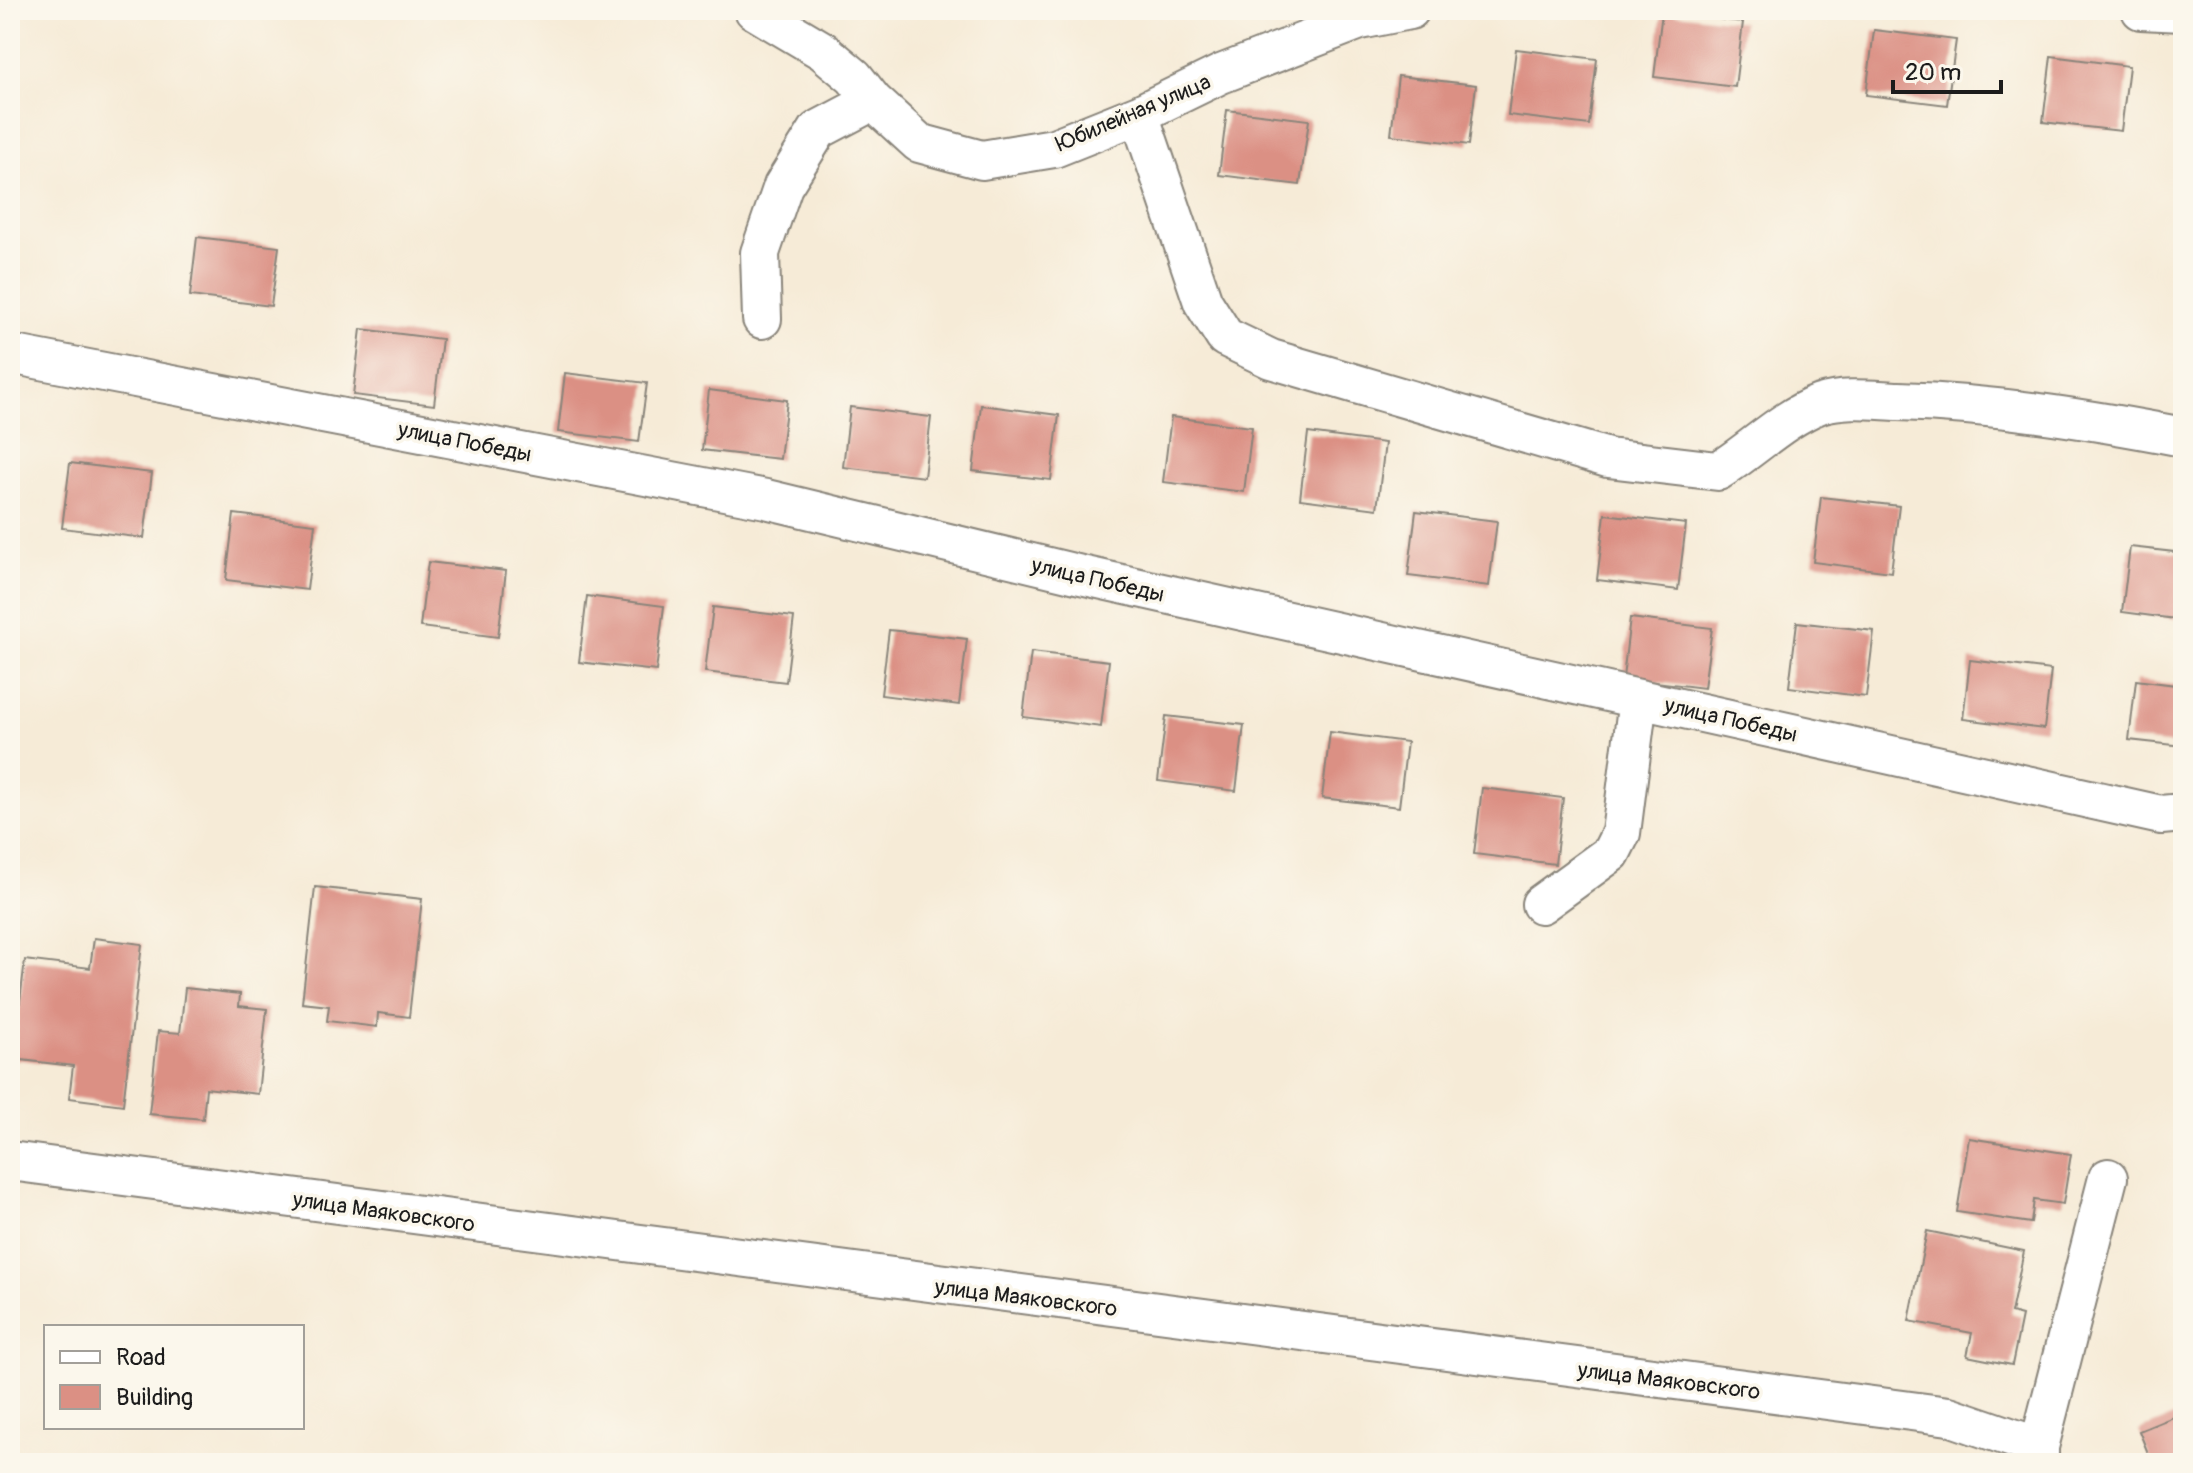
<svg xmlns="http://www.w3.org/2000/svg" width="2193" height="1473" font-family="Pangolin,sans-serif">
<rect width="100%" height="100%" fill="#fbf7ec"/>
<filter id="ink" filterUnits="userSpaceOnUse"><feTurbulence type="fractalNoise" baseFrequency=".0125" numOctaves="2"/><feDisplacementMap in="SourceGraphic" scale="16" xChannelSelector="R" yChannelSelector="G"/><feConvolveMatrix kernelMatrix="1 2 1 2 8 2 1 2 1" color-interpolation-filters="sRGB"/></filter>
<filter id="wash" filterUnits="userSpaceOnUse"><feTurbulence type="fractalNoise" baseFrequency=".006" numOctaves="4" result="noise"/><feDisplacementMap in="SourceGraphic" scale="32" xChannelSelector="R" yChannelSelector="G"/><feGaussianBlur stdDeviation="1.8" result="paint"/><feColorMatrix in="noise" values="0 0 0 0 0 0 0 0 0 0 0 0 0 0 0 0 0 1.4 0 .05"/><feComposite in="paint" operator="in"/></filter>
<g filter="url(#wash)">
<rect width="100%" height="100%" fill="#f6ebd7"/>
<g id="blocks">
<path fill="#db9084" d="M1662 12 1743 22 1735 87 1654 77Z
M1874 30 1956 40 1947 105 1866 95Z
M1516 49 1597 59 1589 125 1508 115Z
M2051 56 2129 66 2121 131 2043 122Z
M1398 76 1476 85 1469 145 1391 135Z
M1227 110 1309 120 1300 185 1219 175Z
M197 237 279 247 271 306 190 296Z
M361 329 442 339 434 405 353 395Z
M565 373 647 383 639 442 558 432Z
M709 390 787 400 780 459 702 450Z
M981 405 1059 415 1051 480 973 471Z
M850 407 931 417 924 477 843 467Z
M1171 417 1252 427 1244 492 1163 482Z
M1308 433 1385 443 1377 509 1300 499Z
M70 463 152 473 144 538 62 528Z
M1821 497 1899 506 1891 572 1813 562Z
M1416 511 1497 521 1489 586 1408 576Z
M234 514 315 524 307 590 226 580Z
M1605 514 1686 524 1678 590 1597 580Z
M2130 547 2183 553V620L2122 612Z
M428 562 506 571 498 637 420 627Z
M587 596 664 606 656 671 579 662Z
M713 607 794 617 786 682 705 672Z
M1630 618 1712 628 1704 688 1623 678Z
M1797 622 1874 631 1866 697 1789 687Z
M889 630 967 639 959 705 881 695Z
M1031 652 1109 661 1101 727 1023 717Z
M1970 660 2051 670 2044 729 1963 719Z
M2136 680 2183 686V746L2129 740Z
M1166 716 1244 725 1236 791 1158 781Z
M1330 732 1407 742 1399 807 1322 798Z
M1482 788 1563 798 1555 864 1474 854Z
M315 887 422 899 409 1017 378 1013 377 1027 327 1021 329 1006 302 1003Z
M94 938 142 944 123 1105 69 1098 73 1066 13 1059 25 960 90 968Z
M185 988 240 994 239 1006 267 1009 258 1094 206 1088 203 1119 149 1114 158 1031 180 1033Z
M1969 1138 2071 1154 2063 1204 2034 1200 2031 1223 1957 1212Z
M1927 1231 2024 1251 2011 1313 2022 1316 2012 1365 1967 1356 1972 1333 1909 1321Z
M2183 1413V1463H2152L2139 1431Z"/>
</g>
</g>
<g filter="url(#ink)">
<use href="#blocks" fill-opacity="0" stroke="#89847a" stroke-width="2"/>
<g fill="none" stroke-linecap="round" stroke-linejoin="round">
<g stroke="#89847a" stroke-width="42">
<path id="minor" d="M754 10 823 51 854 77 873 101 919 143 982 160 1054 148 1139 114 1221 74 1360 20 1410 10
M2141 10 2183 12
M1139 114 1203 302 1225 337 1271 359 1608 458 1718 471C1751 451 1783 418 1820 404 1845 396 1873 400 1899 401 1995 404 2089 419 2183 437
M762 319 760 253 783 186 818 130 873 101
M10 354 766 499 1081 575 2161 815 2183 813
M1541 904 1611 853 1621 833 1638 699
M10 1161 1949 1416 2039 1447
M2039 1463V1447L2108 1178"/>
</g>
<use href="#minor" stroke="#fff" stroke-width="38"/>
</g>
</g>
<g text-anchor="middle" stroke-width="7" stroke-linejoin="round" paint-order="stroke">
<g font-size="22" fill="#1c1c1c" stroke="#fbf7ec">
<text transform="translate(1133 112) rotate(-23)" y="8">Юбилейная улица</text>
<text transform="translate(465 441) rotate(11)" y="8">улица Победы</text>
<text transform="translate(1098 579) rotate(13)" y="8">улица Победы</text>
<text transform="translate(1731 719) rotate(13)" y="8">улица Победы</text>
<text transform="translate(384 1211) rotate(8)" y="8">улица Маяковского</text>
<text transform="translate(1026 1297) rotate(7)" y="8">улица Маяковского</text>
<text transform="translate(1669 1380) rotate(7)" y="8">улица Маяковского</text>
</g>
</g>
<rect width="2193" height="1473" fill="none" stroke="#fbf7ec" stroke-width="40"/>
<rect x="44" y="1325" width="260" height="104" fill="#fbf7ec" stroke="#a29f99" stroke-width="2"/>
<rect x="60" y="1351" width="40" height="12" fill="#ffffff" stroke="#a29f99" stroke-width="2"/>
<text x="116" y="1365" font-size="24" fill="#1c1c1c">Road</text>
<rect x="60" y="1385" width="40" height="24" fill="#db9084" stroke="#a29f99" stroke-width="2"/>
<text x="116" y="1405" font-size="24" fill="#1c1c1c">Building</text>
<path d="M1893 80v12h108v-12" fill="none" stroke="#1c1c1c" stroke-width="4"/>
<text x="1905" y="80" font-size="24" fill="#1c1c1c" stroke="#fbf7ec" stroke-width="6" paint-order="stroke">20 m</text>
</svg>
